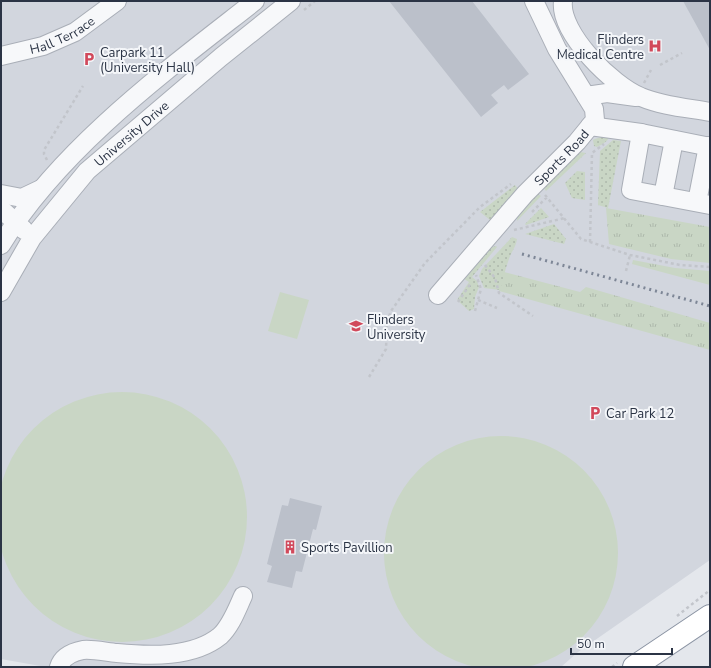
<svg xmlns="http://www.w3.org/2000/svg" width="711" height="668" font-family="'Nunito Sans',sans-serif">
<defs>
<pattern id="grass-tufts" width="24" height="20" patternUnits="userSpaceOnUse"><rect width="24" height="20" fill="#c9d6c5"/><path d="M3 7l-1-3M5 7V3M7 7l1-3M15 17l-1-3M17 17v-4M19 17l1-3" fill="none" stroke="#adb8ab"/></pattern>
<pattern id="garden-dots" width="8" height="8" patternUnits="userSpaceOnUse"><rect width="8" height="8" fill="#c9d6c5"/><path d="M2 2h.1M6 6h.1" fill="none" stroke="#adb8ab" stroke-width="1.8" stroke-linecap="round"/></pattern>
</defs>
<rect width="100%" height="100%" fill="#e4e7ec"/>
<path fill="#d2d6de" d="M1 1H710V560L578 652 561 667H46L1 659Z"/>
<path fill="url(#grass-tufts)" d="M606 208 710 227V263L671 259 609 244Z
M633 260 675 268 710 271V285L632 264Z
M504 272 580 292 586 287 710 323V350L499 291Z"/>
<path fill="#c9d6c5" d="M280 292 309 300 297 339 268 331Z
M-3 517a125 125 0 1 1 250 0a125 125 0 1 1-250 0Z
M384 553a117 117 0 1 1 234 0a117 117 0 1 1-234 0Z"/>
<path fill="url(#garden-dots)" d="M610 134C609 141 603 144 597 147L594 146 593 140 595 139Z
M613 140 621 141 608 208 598 205 600 151Z
M580 152 586 153 546 191 543 187Z
M577 171 585 172V200L572 198 565 183Z
M515 185 519 190 490 220 480 212Z
M537 193 541 196 517 221 518 211Z
M541 208 549 217 526 225 525 224Z
M554 224 566 239 564 244 525 234Z
M512 237 517 239C516 247 511 252 509 259 505 269 503 280 500 290L484 288 479 276 482 269Z
M496 246 497 247 472 277 477 281 479 287 475 297 474 309 469 311 457 300 469 282 461 277 482 250Z"/>
<path fill="#bbc0ca" d="M389 1H472L529 74 508 90 504 85 491 95 498 103 481 117Z
M683 1H710V50Z
M290 498 322 506 316 530 313 529 302 572 296 571 292 588 267 582 272 566 267 564 282 505 288 506Z"/>
<g fill="none" stroke-linecap="round" stroke-linejoin="round">
<g stroke="#a9aeb7" stroke-width="20">
<g id="minor">
<path d="M563 1C559 33 613 86 641 97 662 106 688 108 710 112"/>
<path id="s1" d="M1 56 43 46 75 32 117 1"/>
<path d="M586 96 607 93 636 97"/>
<path d="M590 126 641 133"/>
<path d="M710 147 641 133 631 190 710 205"/>
<path d="M1 194 22 198 41 189"/>
<path d="M663 196 674 140"/>
<path d="M697 202 708 146"/>
<path d="M1 209 24 230"/>
<path d="M1 245C60 148 167 70 255 1"/>
<path id="s2" d="M1 292 32 238 87 171 221 57 291 1"/>
<path id="s3" d="M438 295 525 194 577 142 595 120 594 109 557 49 534 1"/>
<path d="M59 667C62 657 73 652 83 650 93 649 106 652 117 653 149 656 193 658 220 636 231 626 237 609 243 596"/>
</g>
</g>
<g stroke="#8b94a3" stroke-width="24">
<path id="highway" d="M634 667 710 616"/>
</g>
<path stroke="#c2c5cb" stroke-width="2.5" stroke-dasharray="3 3" stroke-linecap="butt" d="M304 10 315 1
M660 65 682 53
M644 83 651 70
M47 160 44 154V150L83 86
M545 195 581 239 630 255 680 265 710 267
M532 212 547 197
M514 230 565 218
M590 242 592 153 604 144
M485 265 495 278 499 293 533 316
M626 271 630 255
M478 300 497 308
M458 302 471 283
M475 311 481 289 476 275
M369 377 386 349 387 322 391 311 425 263 480 207 511 184
M677 616 710 590
M612 667 617 663"/>
<use href="#minor" stroke="#f7f8fa" stroke-width="18"/>
<use href="#highway" stroke="#fff" stroke-width="22"/>
<path stroke="#7d8696" stroke-width="3" stroke-dasharray="2 4" stroke-linecap="butt" d="M522 254 710 306"/>
</g>
<defs>
<g id="hospital-bare" transform="scale(1.08)"><path d="M-5-5h3v3.5h4V-5h3V5h-3V1.5h-4V5h-3Z" fill="#d1495b" stroke="#f4f6f9" stroke-width="2.5" paint-order="stroke"/></g>
<g id="parking-bare" transform="scale(1.08)"><path d="M-3.5-5.5H1a3.5 3.5 0 0 1 0 7H-1V5.5H-3.5ZM-1-3.4V-.6H.8a1.4 1.4 0 0 0 0-2.8Z" fill="#d1495b" stroke="#f4f6f9" stroke-width="2.5" paint-order="stroke"/></g>
<g id="university-bare" transform="scale(1.08)"><path d="M0-5L7-2L0 1L-7-2ZM-4 1L0 2.5L4 1V4Q0 6-4 4Z" fill="#d1495b" stroke="#f4f6f9" stroke-width="2.5" paint-order="stroke"/></g>
<g id="building-bare" transform="scale(1.08)"><path d="M-4-6H4V6H1V3H-1V6H-4ZM-2.5-4.3h1.7v1.8h-1.7ZM.8-4.3h1.7v1.8H.8ZM-2.5-1h1.7V.8h-1.7ZM.8-1h1.7V.8H.8Z" fill="#d1495b" stroke="#f4f6f9" stroke-width="2.5" paint-order="stroke"/></g>
</defs>
<g fill-rule="evenodd">
<use href="#hospital-bare" x="655" y="46"/>
<use href="#parking-bare" x="89" y="59"/>
<use href="#university-bare" x="356" y="326"/>
<use href="#parking-bare" x="595" y="413"/>
<use href="#building-bare" x="290" y="547"/>
</g>
<g text-anchor="middle" stroke-width="4" stroke-linejoin="round" paint-order="stroke">
<g font-size="13" fill="#2b3445" stroke="#f4f6f9">
<text dy="5" stroke="none"><textPath href="#s1" startOffset="65">Hall Terrace</textPath></text>
<text dy="5" stroke="none"><textPath href="#s2" startOffset="207">University Drive</textPath></text>
<text dy="5" stroke="none"><textPath href="#s3" startOffset="185">Sports Road</textPath></text>
</g>
<g font-size="13" fill="#2b3445" stroke="#f4f6f9" text-anchor="start">
<text x="644" y="44" text-anchor="end">Flinders<tspan x="644" dy="15">Medical Centre</tspan></text>
<text x="100" y="57">Carpark 11<tspan x="100" dy="15">(University Hall)</tspan></text>
<text x="367" y="324">Flinders<tspan x="367" dy="15">University</tspan></text>
<text x="606" y="418">Car Park 12</text>
<text x="301" y="552">Sports Pavillion</text>
</g>
</g>
<rect width="711" height="668" fill="none" stroke="#2b3445" stroke-width="4"/>
<path d="M571 648v6h101v-6" fill="none" stroke="#2b3445" stroke-width="2"/>
<text x="577" y="648" font-size="12" fill="#2b3445" stroke="#f4f6f9" stroke-width="3" paint-order="stroke">50 m</text>
</svg>
